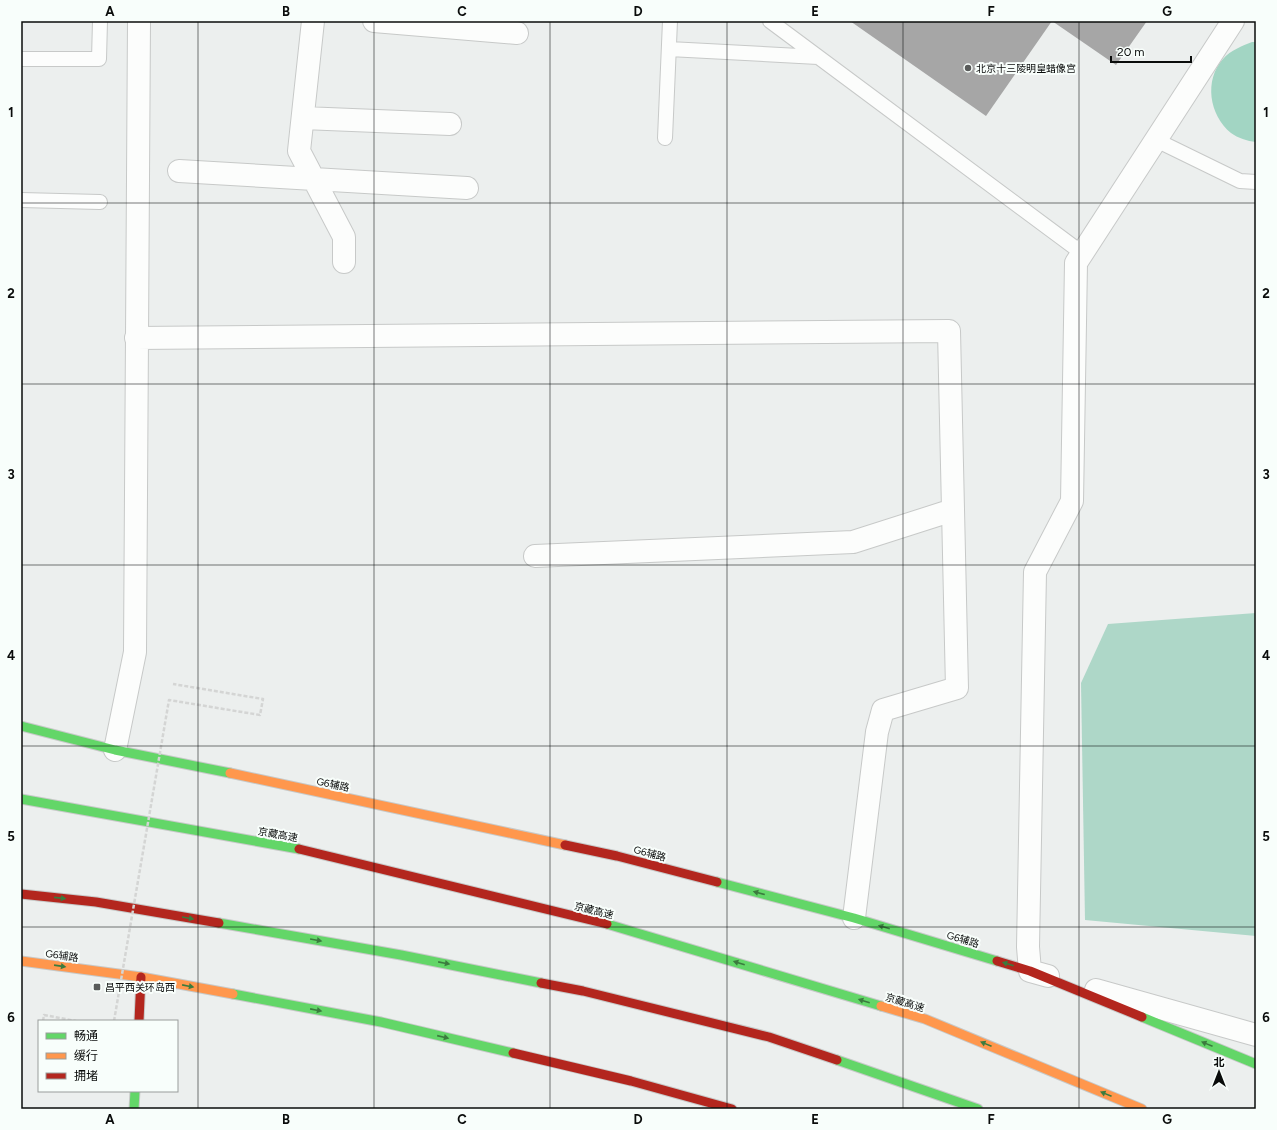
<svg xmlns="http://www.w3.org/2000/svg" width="1277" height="1130" font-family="Figtree,'Noto Sans SC',sans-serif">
<rect width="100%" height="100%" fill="#ecefee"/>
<path fill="#aed7c8" d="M1256 613V936L1085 920 1081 683 1108 624Z"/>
<path fill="#a2d5c3" d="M1252 42H1256V142C1247 141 1238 138 1231 133 1209 115 1204 80 1223 59 1231 50 1242 46 1252 42Z"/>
<path fill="#a6a6a6" d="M850 21H1052L986 116Z
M1052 21H1147L1116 65Z"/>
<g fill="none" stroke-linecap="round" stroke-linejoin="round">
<g stroke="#c7c9c8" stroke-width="16">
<path id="lane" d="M770 21 1082 253
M669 49 818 57
M21 59H99L100 21
M665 138 670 21
M1156 140 1240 181 1256 182
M21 200 100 202"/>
</g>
<g stroke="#c7c9c8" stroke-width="24">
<path id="street" d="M313 21 299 151 344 237V262
M374 21 517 33
M303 118 450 124
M179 171 467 188
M136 338 949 331 957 688 883 710 877 732 854 918
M535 556 853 542 953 510
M115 750 135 652 139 21
M1048 976 1030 971 1028 947 1035 572 1072 501 1076 263 1233 21
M1096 990 1256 1035"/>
</g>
<g stroke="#c7c9c8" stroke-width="11">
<path id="fast" d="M21 726 115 750 230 773
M21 799 299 849
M717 882 854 918 997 961
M219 923 401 955 541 983
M607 924 881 1006
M233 994 381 1022 513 1053
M1142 1017 1256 1064
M837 1060 978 1109
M134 1109 135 1091"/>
</g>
<g stroke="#c7c9c8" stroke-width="11">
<path id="slow" d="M230 773 565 845
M21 961 141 977 233 994
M881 1006 925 1019 1142 1109"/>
</g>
<g stroke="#c7c9c8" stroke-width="11">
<path id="jam" d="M565 845 617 856 717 882
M299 849 607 924
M21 894 96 902 219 923
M997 961 1030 971 1142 1017
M541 983 583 991 769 1037 837 1060
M139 1021 141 977
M513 1053 631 1081 732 1109"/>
</g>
<path stroke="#d4d5d4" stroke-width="2.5" stroke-dasharray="4 2" stroke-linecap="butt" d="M43 1021 44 1015 76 1021"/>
<use href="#lane" stroke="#fcfdfc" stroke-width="14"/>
<use href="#street" stroke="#fcfdfc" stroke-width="22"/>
<use href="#fast" stroke="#63d668" stroke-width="9"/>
<use href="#slow" stroke="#ff974d" stroke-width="9"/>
<use href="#jam" stroke="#b3261e" stroke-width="9"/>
<path stroke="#d4d5d4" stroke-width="2.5" stroke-dasharray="4 2" stroke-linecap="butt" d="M114 1021 169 700 260 715 263 699 173 684"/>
</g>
<defs><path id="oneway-solid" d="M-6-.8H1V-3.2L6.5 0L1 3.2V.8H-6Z"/></defs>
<g fill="#3b7b3e">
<use href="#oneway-solid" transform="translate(759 893) rotate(-165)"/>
<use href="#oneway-solid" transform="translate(60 898) rotate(6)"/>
<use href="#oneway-solid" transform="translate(188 918) rotate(10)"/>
<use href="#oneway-solid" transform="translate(884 927) rotate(-164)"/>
<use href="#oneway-solid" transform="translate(316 940) rotate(10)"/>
<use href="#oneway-solid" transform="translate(444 963) rotate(11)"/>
<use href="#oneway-solid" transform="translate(739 963) rotate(-163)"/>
<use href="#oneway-solid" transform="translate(1008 964) rotate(-162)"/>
<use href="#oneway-solid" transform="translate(60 966) rotate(8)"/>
<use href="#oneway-solid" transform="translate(188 986) rotate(11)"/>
<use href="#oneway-solid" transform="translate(864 1001) rotate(-163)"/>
<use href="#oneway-solid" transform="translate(316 1010) rotate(11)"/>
<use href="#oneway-solid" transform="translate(443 1037) rotate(13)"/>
<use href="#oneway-solid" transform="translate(986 1044) rotate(-158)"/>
<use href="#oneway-solid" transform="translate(1207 1044) rotate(-158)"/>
<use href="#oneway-solid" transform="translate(1106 1094) rotate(-158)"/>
</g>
<path fill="none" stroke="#0a0c0b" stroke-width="1" stroke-opacity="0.55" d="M198 21V1109M374 21V1109M550 21V1109M727 21V1109M903 21V1109M1079 21V1109M21 203H1256M21 384H1256M21 565H1256M21 746H1256M21 927H1256"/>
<g fill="#595b5a" stroke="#f8fefb" stroke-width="1.5">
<circle cx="968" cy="68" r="4"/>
<rect x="93" y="983" width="8" height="8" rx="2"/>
</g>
<g text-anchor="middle" stroke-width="4" stroke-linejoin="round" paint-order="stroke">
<g font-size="10" fill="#0a0c0b" stroke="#f8fefb" text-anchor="start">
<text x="976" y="72">北京十三陵明皇蜡像宫</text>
<text x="105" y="991">昌平西关环岛西</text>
</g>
<g font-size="10" fill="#0a0c0b" stroke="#f8fefb">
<text transform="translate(333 784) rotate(12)" y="4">G6辅路</text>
<text transform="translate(278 834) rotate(10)" y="4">京藏高速</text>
<text transform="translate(650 853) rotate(15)" y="4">G6辅路</text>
<text transform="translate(594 910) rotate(14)" y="4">京藏高速</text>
<text transform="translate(963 939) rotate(17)" y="4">G6辅路</text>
<text transform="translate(62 955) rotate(8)" y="4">G6辅路</text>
<text transform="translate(905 1002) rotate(17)" y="4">京藏高速</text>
</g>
</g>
<rect width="1277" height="1130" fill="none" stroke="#f8fefb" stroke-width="44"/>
<rect x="38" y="1020" width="140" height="72" fill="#f8fefb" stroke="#999d9b"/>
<rect x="46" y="1033" width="20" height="6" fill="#63d668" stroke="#999d9b"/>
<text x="74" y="1040" font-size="12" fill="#0a0c0b">畅通</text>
<rect x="46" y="1053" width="20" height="6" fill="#ff974d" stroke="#999d9b"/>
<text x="74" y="1060" font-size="12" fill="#0a0c0b">缓行</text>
<rect x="46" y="1073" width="20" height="6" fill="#b3261e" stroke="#999d9b"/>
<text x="74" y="1080" font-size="12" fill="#0a0c0b">拥堵</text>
<g transform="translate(1219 1072)" stroke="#f8fefb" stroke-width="3" paint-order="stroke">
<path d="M0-3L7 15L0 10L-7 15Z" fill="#0a0c0b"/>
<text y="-6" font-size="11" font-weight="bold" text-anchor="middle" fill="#0a0c0b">北</text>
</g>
<path d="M1111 56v6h80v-6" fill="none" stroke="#0a0c0b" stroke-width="2"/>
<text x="1117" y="56" font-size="12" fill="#0a0c0b" stroke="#f8fefb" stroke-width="3" paint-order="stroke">20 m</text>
<rect x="22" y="22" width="1233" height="1086" fill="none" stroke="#0a0c0b" stroke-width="1.5"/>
<g font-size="13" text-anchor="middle" font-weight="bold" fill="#0a0c0b">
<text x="110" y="16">A</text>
<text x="286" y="16">B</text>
<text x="462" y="16">C</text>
<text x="638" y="16">D</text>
<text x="815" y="16">E</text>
<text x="991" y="16">F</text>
<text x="1167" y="16">G</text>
<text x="11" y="117">1</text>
<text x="1266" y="117">1</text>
<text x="11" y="298">2</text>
<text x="1266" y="298">2</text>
<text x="11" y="479">3</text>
<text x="1266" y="479">3</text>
<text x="11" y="660">4</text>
<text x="1266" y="660">4</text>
<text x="11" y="841">5</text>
<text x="1266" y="841">5</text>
<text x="11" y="1022">6</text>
<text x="1266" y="1022">6</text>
<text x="110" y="1124">A</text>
<text x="286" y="1124">B</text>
<text x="462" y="1124">C</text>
<text x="638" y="1124">D</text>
<text x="815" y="1124">E</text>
<text x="991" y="1124">F</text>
<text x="1167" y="1124">G</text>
</g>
</svg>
